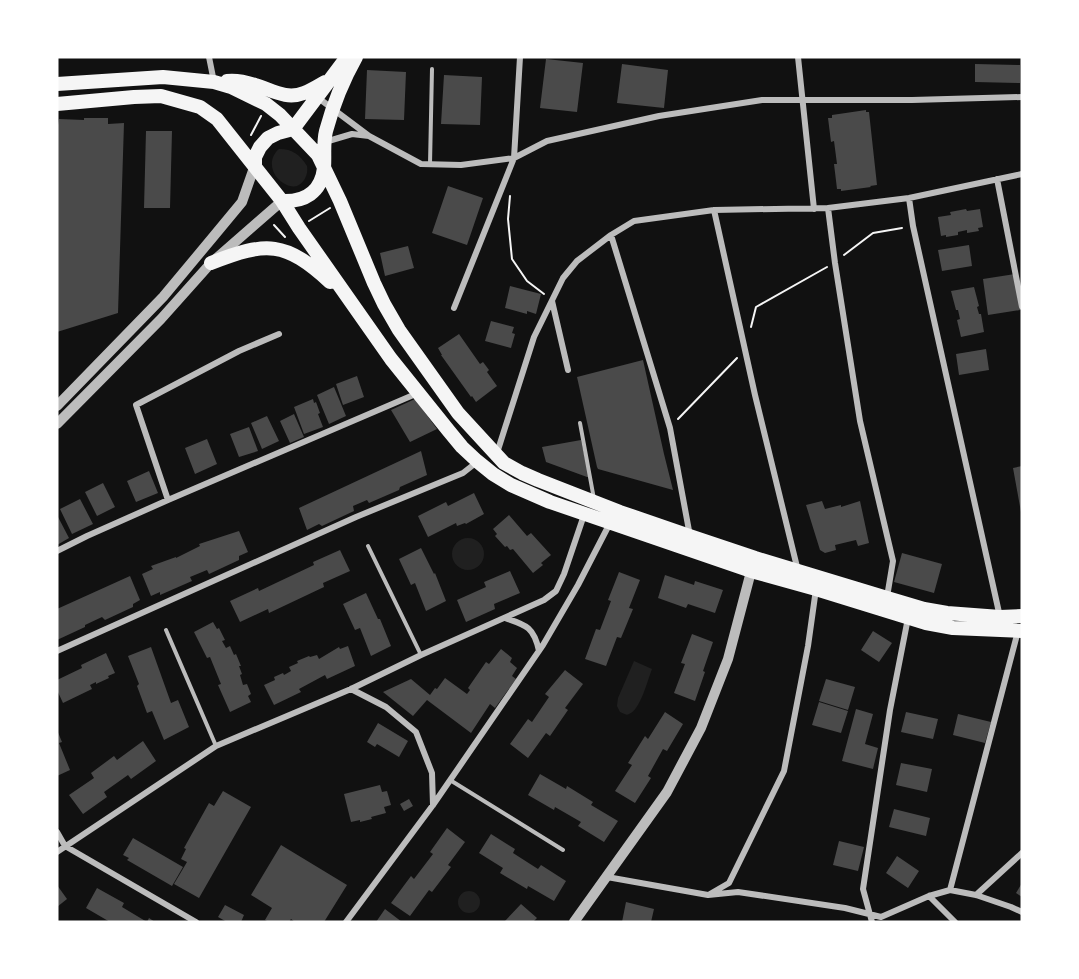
<svg xmlns="http://www.w3.org/2000/svg" width="1079" height="979" font-family="'Asap Condensed',sans-serif">
<rect width="100%" height="100%" fill="#111"/>
<path fill="#202020" d="M279 149C293 149 300 155 307 166 309 177 300 191 287 185 272 179 266 160 279 149Z
M452 554a16 16 0 1 1 32 0a16 16 0 1 1-32 0Z
M634 661 652 669C648 679 640 711 629 714 626 716 623 713 620 712L617 706 618 698Z
M458 902a11 11 0 1 1 22 0a11 11 0 1 1-22 0Z"/>
<path fill="#4a4a4a" d="M546 59 583 63 577 112 540 108Z
M622 64 668 70 664 108 617 103Z
M975 64 1020 65V83L975 82Z
M367 70 406 72 404 120 365 119Z
M444 75 482 77 480 125 441 124Z
M866 110V112H869L877 185 870 186 871 187 841 191V189H837L834 164H837L834 141 831 142 828 118H832V115Z
M84 118H108V124L124 123 118 313 57 332V125H58L59 119 84 120Z
M146 131H172L170 208H144Z
M448 186 483 198 467 245 432 233Z
M966 209 967 211 980 209 983 227 978 228 979 231 967 233V230L958 232V235L946 237V235L941 236 938 217 951 215 950 212Z
M969 245 972 266 942 271 938 250Z
M408 246 414 268 385 276 380 253Z
M1015 274 1020 310 988 315 983 279Z
M510 286 541 294 536 314 527 311V314L505 308Z
M974 287 979 306 977 307 979 314H981L984 332 961 337 957 320 960 319 958 310H956L951 291Z
M491 321 514 327 512 333 515 334 511 348 485 341Z
M459 334 480 364 483 362 489 370 487 372 497 386 476 402 472 396 471 397 441 355H442L438 348Z
M986 349 989 370 959 375 956 354Z
M643 360 664 454 673 490 598 469 597 467 577 377Z
M357 376 364 397 343 405 336 384Z
M334 387 346 416 329 424 317 395Z
M313 399 314 403 316 402 320 413 318 414 323 427 304 434 294 407Z
M415 399 437 429 410 442 391 410Z
M294 414 304 437 290 443 280 421Z
M267 416 279 441 262 449 251 423Z
M249 427 258 451 239 457 230 434Z
M207 439 217 464 195 474 185 448Z
M581 440 589 477H587L546 462 542 447Z
M421 451 427 475 400 487 399 490 369 503 367 500 353 506 354 511 322 526 319 524 307 530 299 508Z
M1022 466V512H1021L1013 468Z
M149 471 158 493 136 502 127 481Z
M103 483 115 507 97 516 85 492Z
M474 493 484 514 466 524 465 523 457 526 456 523 428 537 418 516 446 502 448 506Z
M80 499 93 524 72 534 60 509Z
M822 501 825 509 841 505V507L860 501 869 543 858 546 856 540 835 545 836 550 825 553 820 550 806 505Z
M57 515 69 538 57 545Z
M509 515 527 536 531 533 551 555 541 563 543 565 533 573 513 549 510 550 507 546 505 547 495 536 497 534 493 529Z
M239 531 248 552 239 556V560L209 574 207 570 190 577 192 581 160 595V592L151 596 142 574 153 569 151 566 176 557V558L200 546 199 544Z
M421 548 434 574 435 573 446 601 426 611 415 583 411 585 399 559Z
M340 550 350 571 323 583 324 587 269 613 268 609 240 622 230 601 258 588 259 591 314 565 313 562Z
M902 553 942 564 934 593 894 582Z
M510 571 520 593 494 604 495 609 466 622 457 600 486 587 484 582Z
M619 572 640 580 629 608 633 609 621 638 617 637 606 666 585 659 596 629 600 630 611 601 608 600Z
M665 575 694 585 695 581 723 590 715 613 688 604 686 608 658 598Z
M130 576 140 600 133 604V607L105 620 102 617 85 625V627L57 640V609Z
M366 593 378 619H380L391 646 371 656 360 628 355 630 343 604Z
M213 622 217 629 219 628 225 640 222 641 226 648 230 646 234 655 236 654 241 666H239L242 674 240 675 243 685 247 684 251 694 248 696 251 702 230 712 218 685 221 684 210 657 207 658 194 632Z
M873 631 892 643 879 662 861 650Z
M692 634 713 642 703 671 705 672 695 701 674 693 685 664 681 663Z
M348 646 355 666 327 679 325 675 299 689 301 692 274 705 264 685 275 680 274 677 283 673 284 675 291 671 289 667 298 663 297 661 309 656 310 657 317 655 319 659 339 647 340 649Z
M151 647 171 703 178 700 189 727 164 740 152 711 147 713 137 686 139 684 128 656Z
M501 649 512 658 510 662 517 668 512 676 516 679 495 708 490 704 471 733 427 700 413 716 383 692 411 679 430 695 435 688 437 689 445 678 467 694 470 690 468 688 486 662 489 664Z
M106 653 115 673 108 676 109 678 96 684V682L90 685 92 689 63 703 57 690V680L82 668 81 665Z
M565 670 583 684 565 708 568 710 550 736 546 733 528 758 510 744 528 719 532 722 549 697 545 694Z
M826 679 855 687 848 710 819 701Z
M819 702 848 711 841 733 812 725Z
M856 709 873 714 865 744 878 748 873 769 842 761Z
M665 712 683 724 667 751 663 749 648 776 651 778 635 803 615 791 632 765 628 763 645 736 648 739Z
M906 712 938 719 933 739 901 732Z
M958 714 991 722 985 743 953 735Z
M378 723 408 741 399 757 377 744 375 747 367 742Z
M57 730 62 742 59 743 70 770 57 776Z
M143 741 156 761 131 779 128 775 104 792 107 797 83 814 69 795 94 778 91 773 114 756 117 760Z
M901 763 932 769 927 792 896 785Z
M540 774 566 789 567 786 593 802 591 805 618 821 604 842 578 826 581 822 555 807 554 810 528 795Z
M380 785 382 792 387 791 391 805 384 807 386 813 371 817 372 819 360 822V820L351 822 344 794Z
M223 791 251 807 199 898 174 884 187 862 181 859 186 849 184 848 209 803 214 806Z
M409 799 413 806 404 811 400 804Z
M894 809 930 818 926 836 889 827Z
M447 828 465 842 448 865 451 867 432 892 429 890 410 916 391 903 411 876 414 879 433 854 430 852Z
M491 834 515 849 513 853 538 869 541 865 566 881 554 901 528 886 527 889 500 873 503 868 479 853Z
M133 838 183 867 172 886 127 860 129 858 123 855Z
M839 841 864 847 858 871 833 865Z
M281 845 347 885 324 922H295L291 919 289 922H269L265 920 272 908 251 895Z
M897 856 919 871 908 888 886 873Z
M1022 883V897L1016 893Z
M57 885 67 899 57 907Z
M97 888 124 903 122 907 147 922 149 918 155 922H110L86 908Z
M626 902 654 909 651 922H622Z
M521 904 537 918 533 922H504Z
M225 905 244 915 241 922H227L218 917Z
M385 909 402 922H376Z"/>
<g fill="none" stroke-linecap="round" stroke-linejoin="round">
<path stroke="#f5f5f5" stroke-width="2" d="M251 135 261 116
M510 196 508 219 512 259 527 281 544 294
M309 221 330 208
M274 225 285 237
M844 255 873 233 902 228
M751 327 756 307 827 267
M678 419 737 358"/>
<path stroke="#bcbcbc" stroke-width="4" d="M430 164 432 69
M580 423 594 499
M368 546 421 655
M166 630 216 746
M450 780 563 850"/>
<path stroke="#bcbcbc" stroke-width="6" d="M209 57 214 82
M798 57 814 209
M317 97 369 136
M325 142 352 134 369 136 421 164 461 165 514 158 547 141 659 116 762 100H912L1022 97
M997 179 1022 307
M909 198 913 226 1000 617
M828 208 835 263 860 421 893 561 887 597
M714 210 755 395 798 571
M611 235 670 428 690 536
M552 301 568 370
M454 308 514 158 520 57
M497 453 534 337 563 278 577 261 611 235 634 221 714 210 828 208 909 198 1022 174
M168 500 136 405 239 351 279 334
M57 551 87 536 168 500 418 393
M505 618C526 625 534 627 539 651
M57 651 356 517 463 473 477 462
M351 689 386 707 416 732 432 773 433 805
M57 832 65 846 196 922
M57 852 216 746 351 689 421 655 544 600 556 591 564 574 584 515
M607 877 708 895 738 892 845 908 881 917 929 896 950 890 976 895 1011 907 1022 912
M950 890 1018 631
M710 894 729 883 784 771 808 646 816 589
M976 895 1022 853
M929 896 955 922
M346 922 433 805 543 645 578 585 610 523
M872 922 863 889 890 710 908 618"/>
<path stroke="#bcbcbc" stroke-width="10" d="M57 406 163 297 213 237 242 202 255 165
M57 424 161 319 211 263 282 201
M574 922 667 792 701 728 728 659 753 564"/>
<path stroke="#f5f5f5" stroke-width="14" d="M227 81C236 80 246 82 255 85 272 90 286 100 304 93 312 90 318 86 325 82
M57 84 163 77 214 82 231 87 266 104 280 115 318 155 340 201 374 283 384 304 399 330 458 413 504 463 522 473 538 480 620 512 690 536 755 558 887 598 924 609 947 613 1000 617 1022 616
M57 104 134 97 161 96 200 107 217 119 282 201 299 228 391 359 448 430 462 447 477 461 493 474 511 485 550 502 751 571 816 589 926 623 953 628 1022 631
M255 165V157L260 147 268 138 278 133 293 129 347 57
M282 201C304 202 321 193 324 168 325 156 323 143 326 131 333 105 343 80 356 57
M211 263C267 241 285 241 330 282"/>
</g>
<rect width="1079" height="979" fill="none" stroke="#ffffff" stroke-width="117"/>
</svg>
